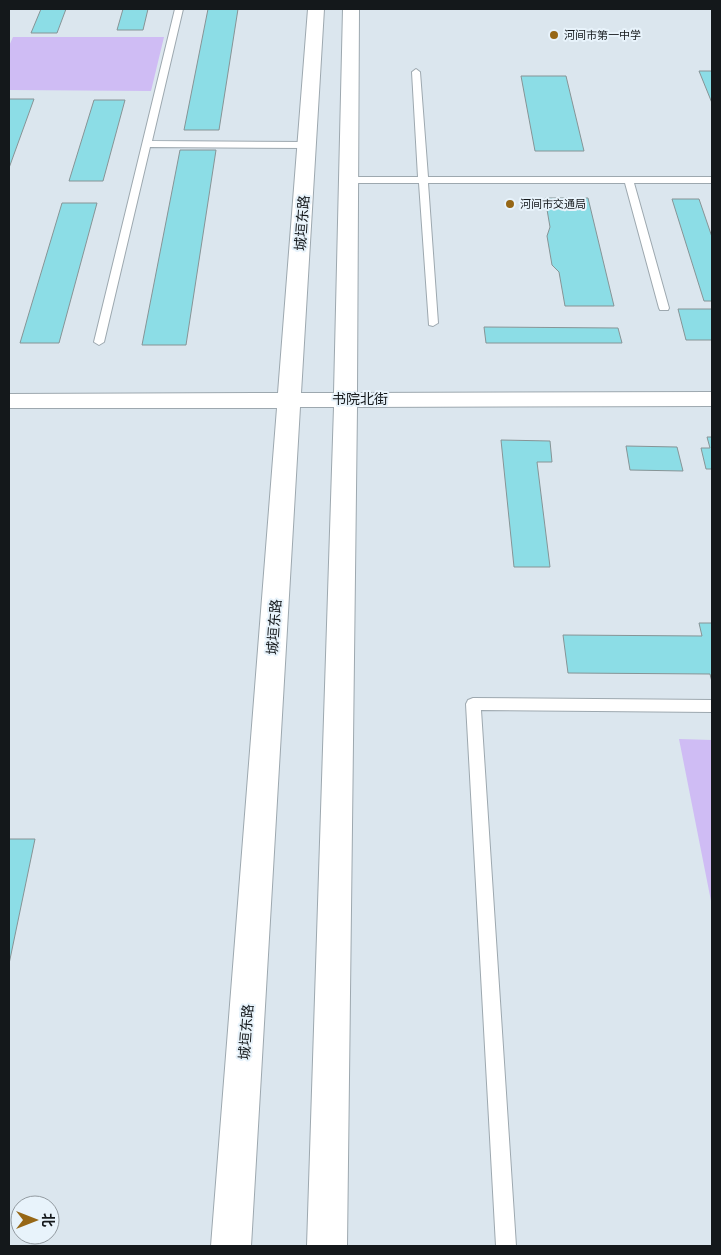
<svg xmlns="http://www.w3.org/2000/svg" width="721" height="1255" font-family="'Open Sans','Noto Sans SC',sans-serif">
<rect width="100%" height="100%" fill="#dbe6ee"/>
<path fill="#cfbcf4" d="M13 37H164L151 91 9 90V46Z
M679 739 712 740V906Z"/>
<path fill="#8cdde6" stroke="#879496" d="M41 9H66L57 33H31Z
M123 9H148L143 30H117Z
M208 9H238L219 130H184Z
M699 71H712V103Z
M521 76H566L584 151H535Z
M9 99H34L9 168Z
M94 100H125L103 181H69Z
M180 150H216L186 345H142Z
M545 198H588L614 306H565L559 272 552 265 547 236 550 227Z
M672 199H699L712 237V301H704Z
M62 203H97L59 343H20Z
M678 309H712V340H686Z
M484 327 618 328 622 343H486Z
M707 437H712V469H706L701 448H710Z
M501 440 550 441 552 462H537L550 567H514Z
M626 446 677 447 683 471 630 470Z
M699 623H712V682L710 674 568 673 563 635 702 636Z
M9 839H35L9 964Z"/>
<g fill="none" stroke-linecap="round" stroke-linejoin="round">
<g stroke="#9da8af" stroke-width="2">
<path id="lane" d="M175 9H183L152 141 307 142 312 145 307 148 150 147 104 342 99 345 94 342Z
M416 69 420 72 428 177H712V183H634L669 308 668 310H660L659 308 625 183H428L438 323 433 326 429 325 419 183H349L344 180 349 177H418L412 72Z
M473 698 712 700V712L481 710 516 1246H496L466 704 468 700Z"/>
</g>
<g stroke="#9da8af" stroke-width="2">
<path id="secondary" d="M308 9H324L301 393H334L343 9H359L357 393 712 392V406L357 407 347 1246H307L334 407H300L251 1246H211L277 408H9V394L278 393Z"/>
</g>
<use href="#lane" fill="#fff" fill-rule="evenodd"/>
<use href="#secondary" fill="#fff" fill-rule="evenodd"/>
</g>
<g fill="#966716" stroke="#e8f3fb" stroke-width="2">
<circle cx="554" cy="35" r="5"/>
<circle cx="510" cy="204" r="5"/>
</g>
<g text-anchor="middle" stroke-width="4" stroke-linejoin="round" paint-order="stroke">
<g font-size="11" fill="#14181b" stroke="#e8f3fb" text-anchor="start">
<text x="564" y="39">河间市第一中学</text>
<text x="520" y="208">河间市交通局</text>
</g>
<g font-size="14" fill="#14181b" stroke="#e8f3fb">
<text transform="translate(302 223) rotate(-86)" y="5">城垣东路</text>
<text x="360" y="404">书院北街</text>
<text transform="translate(274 627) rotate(-86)" y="5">城垣东路</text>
<text transform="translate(246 1032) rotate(-86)" y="5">城垣东路</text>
</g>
</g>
<rect width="721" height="1255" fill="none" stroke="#14181b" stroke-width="20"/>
<g transform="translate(35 1220) rotate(90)"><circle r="24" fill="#e8f3fb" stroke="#939ba1"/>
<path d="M0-4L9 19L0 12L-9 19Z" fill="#966716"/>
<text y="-8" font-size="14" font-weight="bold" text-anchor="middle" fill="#14181b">北</text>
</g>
</svg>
